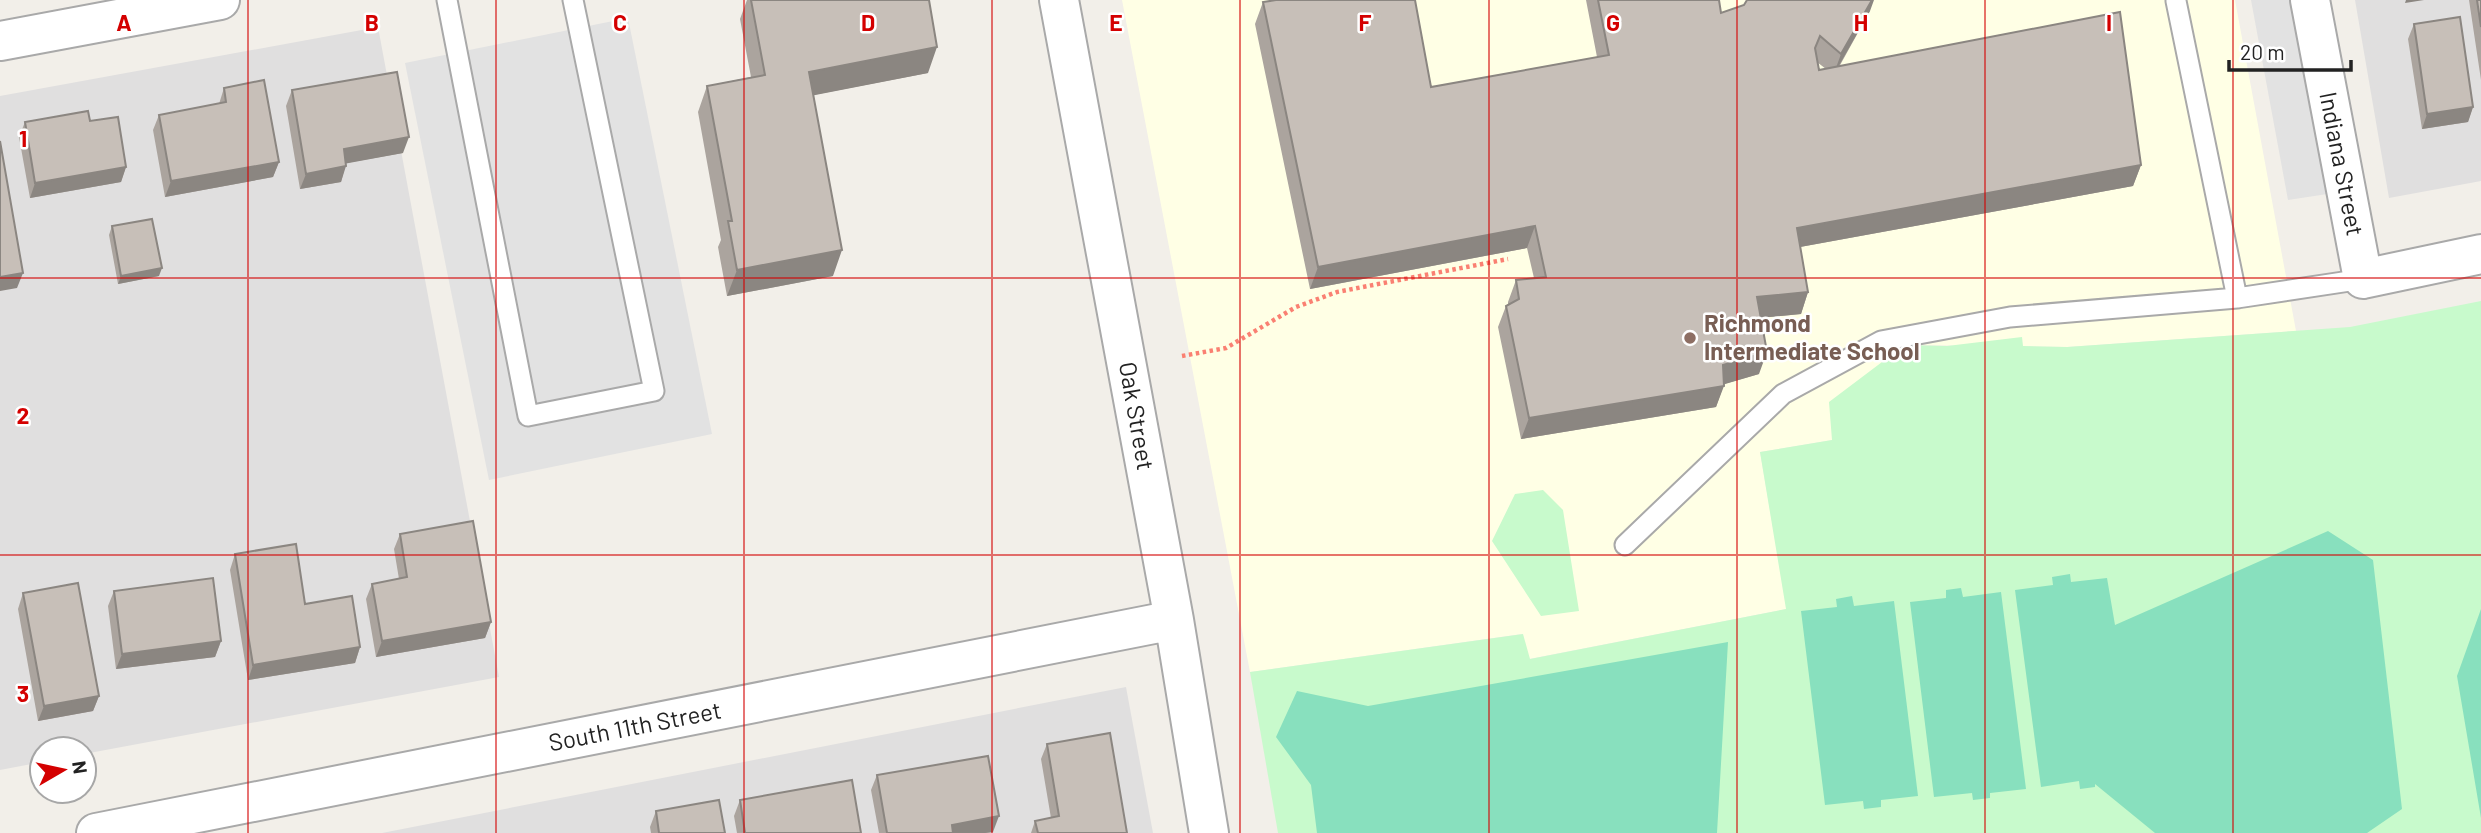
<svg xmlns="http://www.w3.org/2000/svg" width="2481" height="833" font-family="Barlow,sans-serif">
<rect width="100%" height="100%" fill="#f2efe9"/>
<path fill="#e0dfdf" d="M2355 0H2481V181L2389 198Z
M378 27 499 677 84 754V749H42V762L0 770V96Z
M1126 687 1153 833H382Z"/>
<path fill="#ffffe5" d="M1122 0H2235L2296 331 2067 347 1905 345 1832 440 1760 452 1787 609 1529 659 1522 634 1250 672Z"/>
<path fill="#c8facc" d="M2481 301V833H1278L1250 672 1523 634 1530 659 1786 609 1760 452 1832 440 1829 402 1890 356V353L1905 345 1947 346 2022 337 2023 346 2067 347 2350 327Z
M1543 490 1563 510 1579 611 1541 616 1492 541 1515 494Z"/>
<path fill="#88e0be" d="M2328 531 2373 560 2402 809 2367 833H2155L2095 784V787L2080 789 2079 781 2041 787 2015 590 2053 585 2052 577 2070 574 2071 582 2107 578 2115 625Z
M1961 588 1963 597 2001 592 2026 789 1990 793V798L1973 800 1972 793 1934 797 1910 602 1946 598V590Z
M1852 596 1854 606 1894 601 1918 796 1881 800V807L1864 809 1863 801 1825 805 1801 611 1837 607 1836 599Z
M2481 609V818L2457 676Z
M1728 642 1717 833H1317L1311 785 1276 737 1297 691 1368 706Z"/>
<path fill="#e2e2e2" d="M2251 0H2310L2347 191 2288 200Z
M628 18 712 434 489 480 405 63Z"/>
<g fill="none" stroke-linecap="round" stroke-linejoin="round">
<g stroke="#a9a9a9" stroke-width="23">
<path id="service" d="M447 0 528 416 654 391 573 0
M2176 1 2237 298 2363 279
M1625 545 1783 394 1881 341 2010 317 2237 298"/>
</g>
<g stroke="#a9a9a9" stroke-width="42">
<path id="minor" d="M1059 0 1174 620 1209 833
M2310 0 2363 279 2481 254
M0 41 220 0
M96 833 1174 620"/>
</g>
<path stroke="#fa8072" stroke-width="4.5" stroke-dasharray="3.5 3.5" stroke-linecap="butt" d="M1182 356 1226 348 1296 307 1337 292 1508 259"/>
<use href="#service" stroke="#fff" stroke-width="19"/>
<use href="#minor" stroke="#fff" stroke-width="38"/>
</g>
<path fill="#aba49e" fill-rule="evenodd" d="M747 0H929L928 73 813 95 833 276 727 296 718 247 721 240 698 112 707 86 751 77 740 19Z
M1586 0H1719L1721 13 1870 11 1839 67 2141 165 2133 186 1800 247 1808 292 1801 314 1760 318 1759 374 1724 384 1716 407 1521 439 1498 327 1506 306 1508 304V302L1516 280 1534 278 1527 248 1310 289 1255 24 1263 2 1431 87 1597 57ZM1817 62 1826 69 1819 70Z
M2469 0H2481V80Z
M2414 24 2473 107 2468 122 2422 129 2408 39Z
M224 88 279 162 273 177 165 197 153 130 159 115 219 104Z
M292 90 403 153 346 163 341 182 300 189 286 106Z
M90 121 126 167 121 182 30 198 19 137 25 122Z
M112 226 159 276 118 284 109 235Z
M400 534 491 622 485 638 376 657 366 599 372 584 399 579 394 549Z
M235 554 305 604 360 647 355 663 248 680 230 570Z
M114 591 221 641 215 657 116 669 108 606Z
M23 593 99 696 93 711 38 721 18 609Z
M1047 744 1127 833H1031L1035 821 1051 818 1041 759Z
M877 775 993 832 985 833H879L871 790Z
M740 800 861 833H737L734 816Z
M656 811 725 833H651L650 827Z"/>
<path fill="#8b8681" d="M1872 0H1874L1870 11 1833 76 1841 54Z
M2406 0H2424L2405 3Z
M937 47 928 73 800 98 809 72Z
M2473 107 2468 122 2422 129 2427 114Z
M409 137 403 153 338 165 344 149Z
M279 162 273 177 165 197 171 181Z
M2141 165 2133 186 1789 249 1797 228Z
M346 166 341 182 300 189 306 174Z
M126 167 121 182 30 198 35 183Z
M1535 226 1527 248 1310 289 1318 267Z
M842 250 833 276 727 296 737 270Z
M162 268 159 276 118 284 121 276Z
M23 273 17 288 0 291V277Z
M1808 292 1801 314 1749 319 1757 297Z
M1767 352 1759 374 1715 387 1723 365Z
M1724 386 1716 407 1521 439 1529 418Z
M491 622 485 638 376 657 382 641Z
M221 641 215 657 116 669 122 654Z
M360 647 355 663 248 680 253 665Z
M99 696 93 711 38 721 44 706Z
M999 816 993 832 985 833H949L952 825Z"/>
<path fill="#c7bfb8" stroke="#8b8681" stroke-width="2" d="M751 0H929L937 47 809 72 842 250 737 270 728 221H732L707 86 765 75Z
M1276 0H1415L1431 87 1609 55 1598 0H1719L1721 13 1744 5 1747 0H1872L1841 54 1820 36 1815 48 1819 70 2120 12 2141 165 1797 228 1808 292 1757 297 1767 352 1723 365 1724 386 1529 418 1506 306 1519 299 1516 280 1546 277 1535 226 1318 267 1263 2Z
M2477 0H2481V27Z
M2460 17 2473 107 2427 114 2414 24Z
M397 72 409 137 344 149 346 166 306 174 292 90Z
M264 80 279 162 171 181 159 115 226 102 224 88Z
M88 111 90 121 118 117 126 167 35 183 25 122Z
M0 141 23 273 0 277Z
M152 219 162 268 121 276 112 226Z
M473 521 491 622 382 641 372 584 407 577 400 534Z
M296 544 305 604 352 596 360 647 253 665 235 554Z
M213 578 221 641 122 654 114 591Z
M78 583 99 696 44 706 23 593Z
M1110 733 1127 833H1038L1035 821 1059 816 1047 744Z
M988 756 999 816 952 825 953 833H887L877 775Z
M852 780 861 833H745L740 800Z
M719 800 725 833H659L656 811Z"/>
<path fill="none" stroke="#d40000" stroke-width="2" stroke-opacity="0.55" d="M248 0V833M496 0V833M744 0V833M992 0V833M1240 0V833M1489 0V833M1737 0V833M1985 0V833M2233 0V833M0 278H2481M0 555H2481"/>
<circle fill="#8d6e63" stroke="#fff" stroke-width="2.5" cx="1690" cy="338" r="7"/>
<g text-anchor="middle" stroke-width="5" stroke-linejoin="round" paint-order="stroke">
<g font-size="24" fill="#222" stroke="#fff">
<text transform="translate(2341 164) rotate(79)" y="8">Indiana Street</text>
<text transform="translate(1136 416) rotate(80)" y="8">Oak Street</text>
<text transform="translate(635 727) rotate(-11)" y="8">South 11th Street</text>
</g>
<g font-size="24" font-weight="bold" fill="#785e54" stroke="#fff" text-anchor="start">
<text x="1704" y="332">Richmond<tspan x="1704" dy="28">Intermediate School</tspan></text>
</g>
</g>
<g font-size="23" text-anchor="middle" font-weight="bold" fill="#d40000" stroke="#fff" stroke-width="5" stroke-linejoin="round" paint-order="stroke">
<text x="124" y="31">A</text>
<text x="372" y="31">B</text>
<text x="620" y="31">C</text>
<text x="868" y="31">D</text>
<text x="1116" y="31">E</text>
<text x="1365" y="31">F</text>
<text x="1613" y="31">G</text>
<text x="1861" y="31">H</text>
<text x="2109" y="31">I</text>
<text x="23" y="147">1</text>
<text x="23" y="424">2</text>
<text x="23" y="702">3</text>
</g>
<g transform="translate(63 770) rotate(81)"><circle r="33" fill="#ffffff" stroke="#a7a7a7" stroke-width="2"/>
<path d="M0-5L12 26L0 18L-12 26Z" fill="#d40000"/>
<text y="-10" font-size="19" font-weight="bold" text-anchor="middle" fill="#222222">N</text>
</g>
<path d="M2229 60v10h122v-10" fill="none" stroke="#222222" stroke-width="3.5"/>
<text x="2240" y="60" font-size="21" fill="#222222" stroke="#ffffff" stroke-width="5" paint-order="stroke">20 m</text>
</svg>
